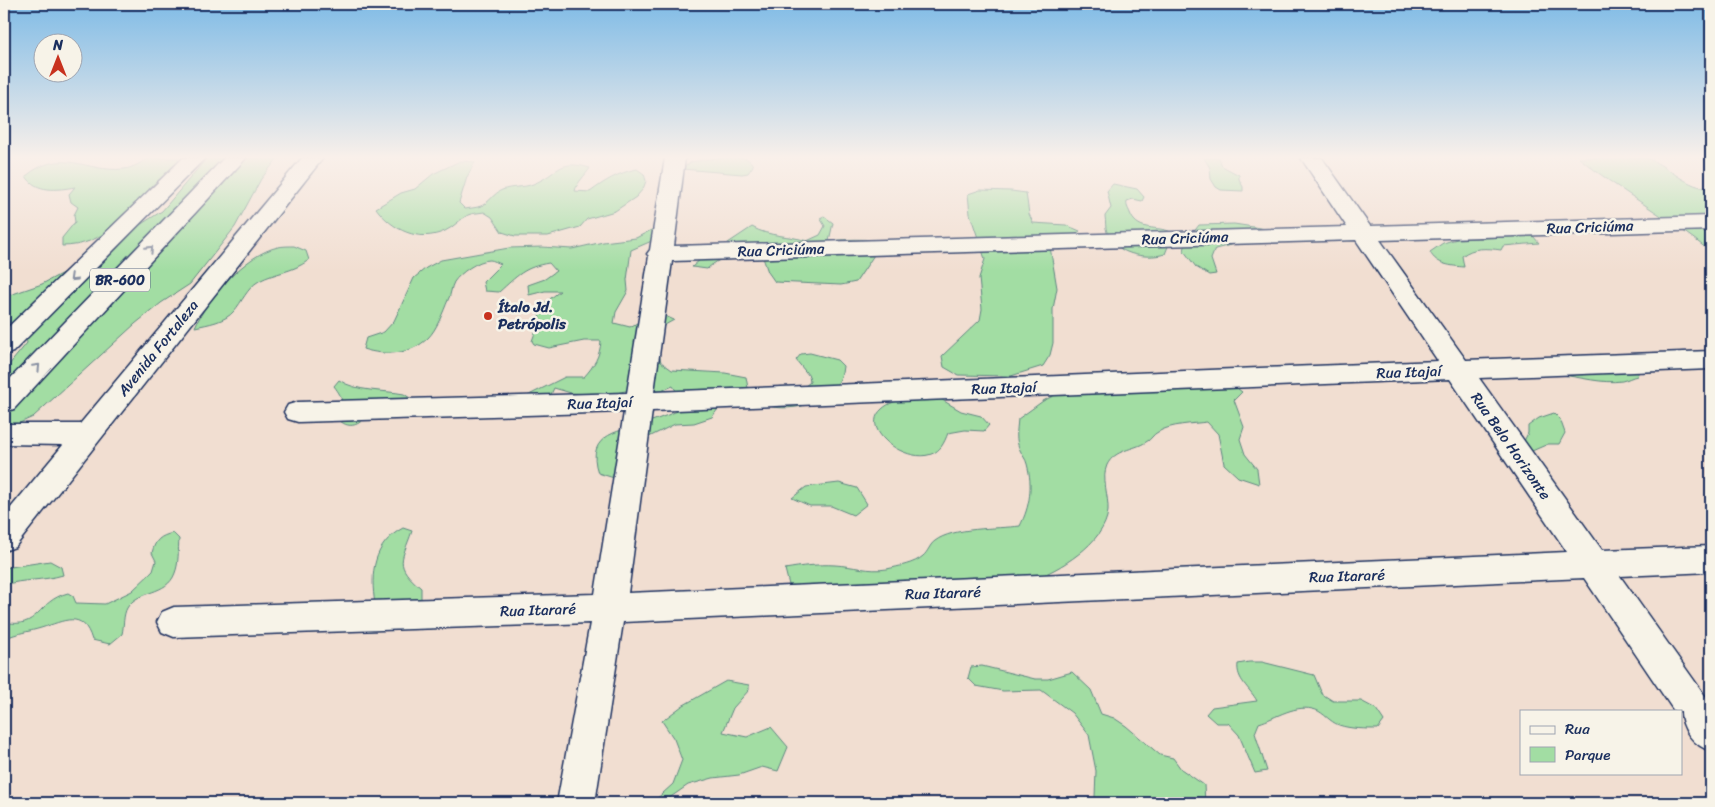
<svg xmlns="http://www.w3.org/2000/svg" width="1715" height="807" font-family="Sriracha,sans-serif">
<rect width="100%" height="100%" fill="#f1ded1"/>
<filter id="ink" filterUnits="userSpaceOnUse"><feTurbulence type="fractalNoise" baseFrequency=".02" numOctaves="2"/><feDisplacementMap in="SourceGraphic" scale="10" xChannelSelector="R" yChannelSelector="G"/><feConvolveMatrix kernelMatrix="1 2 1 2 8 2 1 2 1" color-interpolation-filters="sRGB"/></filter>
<g filter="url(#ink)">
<path fill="#a2dda3" stroke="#5e8680" d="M149 158H178L179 166C170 173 156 180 149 189 125 218 102 246 62 246V238L75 222 74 215 78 207 71 202 69 194 75 187C58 190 36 193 26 176 63 146 85 173 124 169 133 168 142 162 149 158Z
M207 158H278L261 179 235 227 190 284 161 303 135 324 33 417 4 430V371L27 343 24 325 4 321V297L42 284 72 268 162 211Z
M716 158C728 158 749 153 753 166L748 173 742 174 682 169 691 162Z
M1204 158H1219L1222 166 1239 175V179L1243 187V191L1221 190 1216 187 1211 179 1210 168Z
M1579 158C1592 158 1640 155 1649 159 1669 167 1688 189 1711 188V252C1669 218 1621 192 1579 158Z
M460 161 475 162 467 177 459 203 465 209C470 208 476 208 481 206 489 203 494 193 502 190 512 186 524 188 533 184 559 174 557 158 590 168 585 176 577 182 575 191L590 192C605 181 617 173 637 169L644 174 646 181 643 189 636 197 615 211 587 219 580 227 548 236H515L502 232 492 217 484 212C479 213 472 213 468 215 460 219 454 227 445 231 419 243 392 230 376 208L401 193 415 189 433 174Z
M1113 184 1137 189 1144 197 1142 201 1133 199 1127 201C1126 206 1128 208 1130 213 1137 231 1153 226 1169 231V244L1165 254C1145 260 1114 254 1107 232 1105 227 1106 222 1105 216L1111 208 1107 191Z
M980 190 1011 191 1026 193 1029 214 1033 223 1066 225 1080 231 1071 238 1050 247 1057 288 1053 309V343L1050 355 1043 366 1011 376 958 375 944 367 942 356 980 320 982 309 979 278 985 259 970 214 968 194Z
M824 216 833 223 829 241C852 238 876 239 899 243L879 255H874L856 282 841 285 775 282 768 272 761 252C740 254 723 254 707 269L692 267 711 250 725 245 752 227C769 237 789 235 807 241L820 235 825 226 820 218Z
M1234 224 1273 230 1243 242 1215 249 1211 259 1216 274 1209 275 1196 267 1184 251 1186 242 1199 225Z
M655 228 654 240 631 250 627 280 628 291 616 312 614 323 630 327 644 319 661 314 674 320 663 326 658 349 661 362 672 370 725 373 746 377 748 388 721 405 712 417 694 423 675 424 643 440 625 445 616 458 630 468 614 478 598 473C584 432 623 431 649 422 661 418 672 413 683 409L680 397 673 386 661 391H625L607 395 571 393 554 388 547 403 519 400 565 377H584C594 366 600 356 601 341H584L549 348 534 344 532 341 540 319 537 309 560 291H545L529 295 528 285 545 279 556 271 549 263C524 267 517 276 499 292L485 291 483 282 501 264C498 263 493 260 490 260 478 260 460 273 454 282 451 287 451 295 448 300 443 312 437 329 428 338 411 355 384 356 363 349L366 338 384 332 394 321 414 278 426 268 441 260 509 248 542 247 572 249 603 242 636 238Z
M1533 236 1539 243 1503 246 1501 250C1487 248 1473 247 1462 256L1464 267C1452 266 1436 265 1430 252L1443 243 1457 239Z
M294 246 306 251 309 260C291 273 276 272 259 281 247 288 242 302 234 311 225 322 208 324 195 327 207 298 246 254 278 247 283 246 289 246 294 246Z
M810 353 837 360 843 366C841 402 794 414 764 405L804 387 810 382 809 376 796 360 801 354Z
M1639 371 1637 376C1632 377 1627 380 1622 381 1602 384 1581 377 1561 375Z
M339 380C356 392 384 390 404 394L410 398V404L365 417C358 427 347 428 339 420 342 403 345 400 334 386Z
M1228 381 1242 392 1234 400 1244 427 1240 439 1245 454 1257 469 1259 484 1238 477 1224 464 1218 434 1207 422C1192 424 1171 424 1158 432 1153 434 1151 440 1146 442 1134 450 1115 449 1107 465 1101 478 1109 497 1108 511 1105 543 1058 571 1031 580L812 590 789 585 785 569C802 566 818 564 835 565 853 566 869 572 887 569 899 566 914 564 923 556 928 552 930 544 935 541 953 527 997 529 1020 526 1030 506 1033 486 1027 464 1026 459 1022 455 1020 450 1015 440 1017 430 1018 419L1043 401 1059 393Z
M937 397 961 411 981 416 989 425 984 431 965 430 948 433C946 438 944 443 941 447 920 474 855 432 882 409 896 396 920 399 937 397Z
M1554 413 1560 419 1565 433 1559 444H1548L1532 451 1522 445 1528 433V426L1539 418Z
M839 483 857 488 867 504 853 515 831 506H810L792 498 806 487Z
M403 528 412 531C402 561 393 564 421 588V599L413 608 375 604C370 573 373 544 403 528Z
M173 533 179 539C178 550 179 563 175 573 167 596 138 589 127 608 123 615 124 626 122 634L110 644 92 640C83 609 64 621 41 628 28 632 16 633 4 639V622C40 630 36 601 68 593L73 596 76 603 105 604 132 591 153 571 156 561 152 553C155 540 160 536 173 533Z
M50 561 61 567 63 575C43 581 23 579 4 585V568Z
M1249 662H1262L1314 675 1322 694 1333 701H1361L1376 709 1384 721 1378 729C1366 729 1350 729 1339 725 1330 722 1324 713 1316 710 1296 703 1276 718 1259 723L1255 733 1267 771 1255 773 1239 735 1228 723H1216L1206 714 1212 707 1257 701C1250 688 1236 680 1238 664Z
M982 666 1035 679H1048L1072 672 1091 690 1101 714 1114 718 1126 726 1160 755 1173 758 1181 769 1204 785 1205 803H1146L1141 801 1139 803H1097L1095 797 1096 771 1089 735 1072 713 1041 690 1003 691 976 686 968 678 971 667Z
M726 681 749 685V690L733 708 723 732 747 737 771 727 788 747 778 771 762 767 739 775 713 778 688 785 665 801V803H652L673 784 682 760 674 739 662 721 682 706Z"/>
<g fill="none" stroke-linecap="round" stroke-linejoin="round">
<g stroke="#1b2f5e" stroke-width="3">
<path id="minor" d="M302 158H323L15 547 4 551V516L63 445 4 444V424H80Z
M665 158H685L674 246 1347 227 1301 158H1322L1370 226 1711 216V230L1380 240 1466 360 1711 351V369L1479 378 1602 550 1711 546V572L1620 576 1711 704V751C1694 746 1681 729 1681 711H1674L1584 578 623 622 595 803H557L590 623 174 637 162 632 157 622 162 612 174 607 595 594 624 412 298 422 288 419 284 412 288 405 298 402 627 393 649 256 647 254 650 250ZM1356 240 1438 361 654 392 672 261ZM1450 379 1567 552 628 593 652 411Z"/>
</g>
<g stroke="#1b2f5e" stroke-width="3">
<path id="major" d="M183 158H205L13 352 4 355V331Z
M224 158H246L14 409 4 412V385Z"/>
</g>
<use href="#minor" fill="#f7f3e8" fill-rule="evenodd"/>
<use href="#major" fill="#f7f3e8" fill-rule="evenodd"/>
</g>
<defs><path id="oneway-chevron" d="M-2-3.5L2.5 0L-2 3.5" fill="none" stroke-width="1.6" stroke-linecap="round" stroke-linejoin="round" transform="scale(1.25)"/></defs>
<g stroke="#8991a3">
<use href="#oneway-chevron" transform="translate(150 249) rotate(-46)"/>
<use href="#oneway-chevron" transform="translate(73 278) rotate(136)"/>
<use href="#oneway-chevron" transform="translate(37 367) rotate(-46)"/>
</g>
</g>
<linearGradient id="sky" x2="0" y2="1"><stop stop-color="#7fbbe6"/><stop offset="0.58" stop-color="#f9f0ea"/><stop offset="1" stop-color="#f9f0ea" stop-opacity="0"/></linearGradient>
<rect width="1715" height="271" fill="url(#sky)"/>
<circle fill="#c8321e" stroke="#f7f3e8" stroke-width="2" cx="488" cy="316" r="5"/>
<g text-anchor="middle" stroke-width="5" stroke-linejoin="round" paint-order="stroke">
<rect fill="#f7f3e8" stroke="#5d6a87" stroke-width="1" x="90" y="268.5" width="60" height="23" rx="4"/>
<g font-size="14" font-weight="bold" fill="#1b2f5e">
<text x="120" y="285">BR-600</text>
</g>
<g font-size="15" fill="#1b2f5e" stroke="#f7f3e8">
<text transform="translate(1590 227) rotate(-2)" y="5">Rua Criciúma</text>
<text transform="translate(1185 238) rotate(-2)" y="5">Rua Criciúma</text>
<text transform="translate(781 250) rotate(-2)" y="5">Rua Criciúma</text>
<text transform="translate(158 348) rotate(-51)" y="5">Avenida Fortaleza</text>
<text transform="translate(1409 372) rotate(-2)" y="5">Rua Itajaí</text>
<text transform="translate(1004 388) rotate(-2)" y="5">Rua Itajaí</text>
<text transform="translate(600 403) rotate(-2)" y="5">Rua Itajaí</text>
<text transform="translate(1511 446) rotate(55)" y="5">Rua Belo Horizonte</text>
<text transform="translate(1347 576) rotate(-2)" y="5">Rua Itararé</text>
<text transform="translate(943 593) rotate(-2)" y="5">Rua Itararé</text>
<text transform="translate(538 610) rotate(-2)" y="5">Rua Itararé</text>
</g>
<g font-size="15" font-weight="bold" fill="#1b2f5e" stroke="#f7f3e8" text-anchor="start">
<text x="498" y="312">Ítalo Jd.<tspan x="498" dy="17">Petrópolis</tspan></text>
</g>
</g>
<rect width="1715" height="807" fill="none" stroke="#f7f3e8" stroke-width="20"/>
<rect x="10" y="10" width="1695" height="787" fill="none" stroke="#1b2f5e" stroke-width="2" filter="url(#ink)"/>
<rect x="1520" y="710" width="162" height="65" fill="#f7f3e8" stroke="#9fa5b1"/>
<rect x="1530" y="726" width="25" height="8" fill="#f7f3e8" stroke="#9fa5b1"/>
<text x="1565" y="734" font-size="15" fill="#1b2f5e">Rua</text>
<rect x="1530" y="747" width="25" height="15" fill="#a2dda3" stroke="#9fa5b1"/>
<text x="1565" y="760" font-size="15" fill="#1b2f5e">Parque</text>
<g transform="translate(58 58)"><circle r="24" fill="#f7f3e8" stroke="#9fa5b1"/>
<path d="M0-4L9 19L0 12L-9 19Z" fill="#c8321e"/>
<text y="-8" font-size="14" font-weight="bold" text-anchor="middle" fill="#1b2f5e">N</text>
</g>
</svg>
